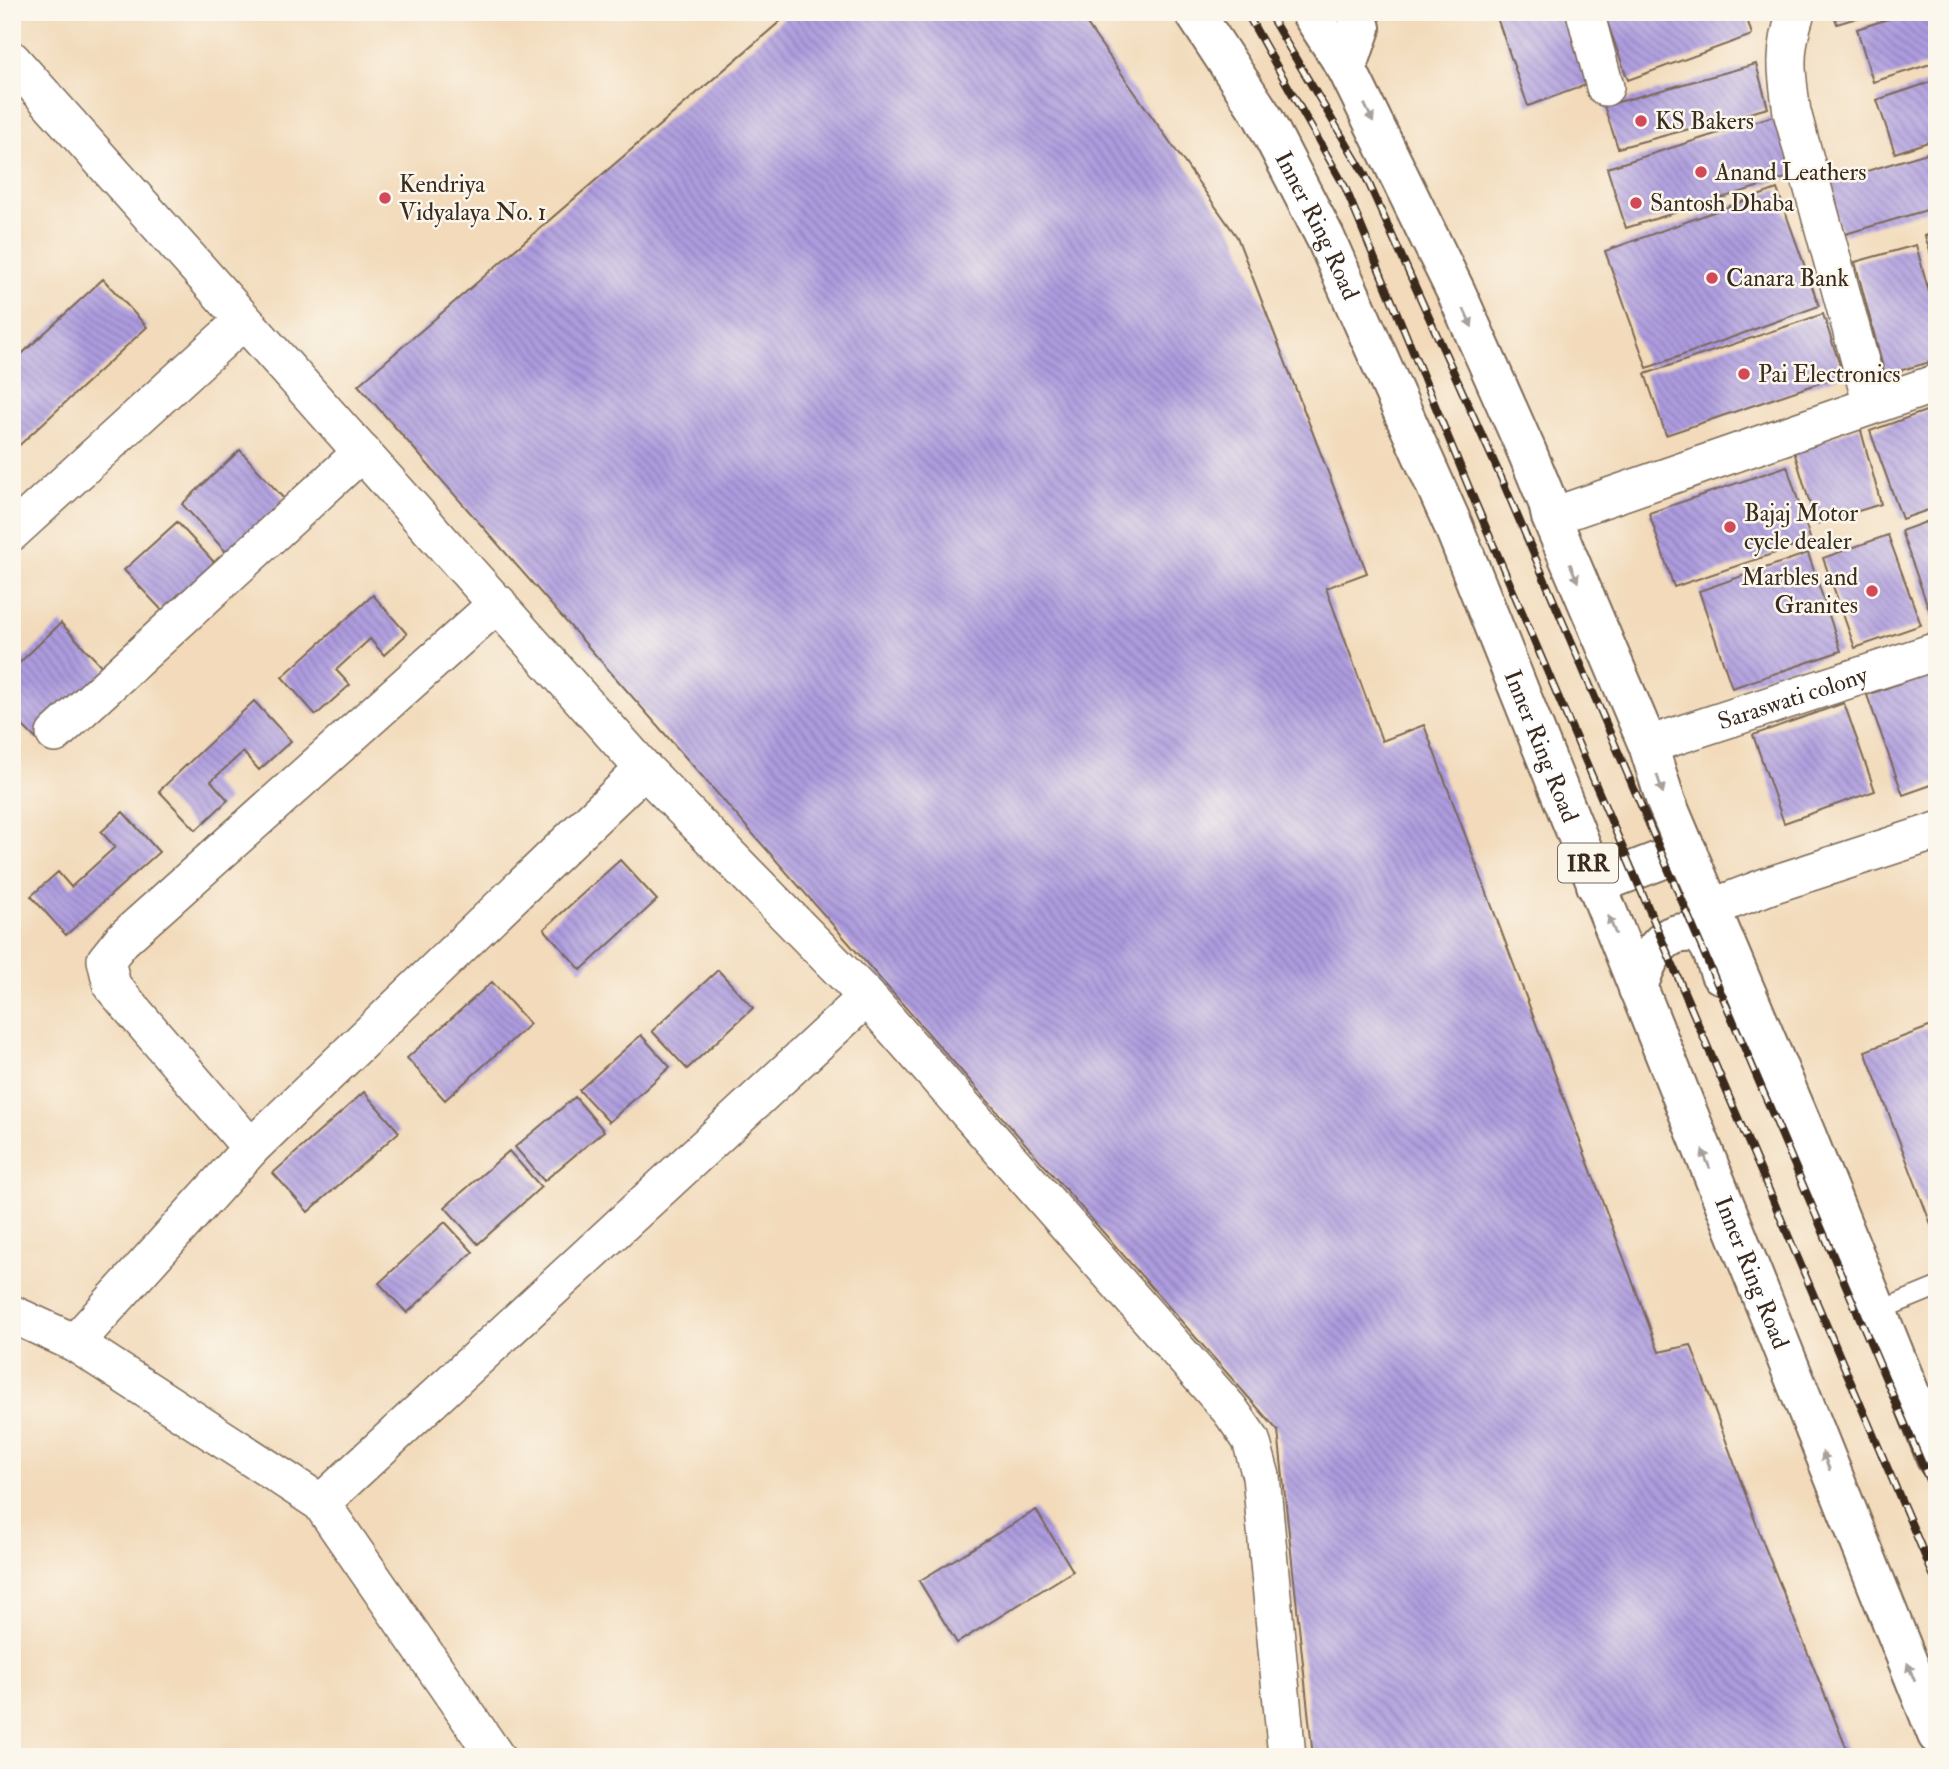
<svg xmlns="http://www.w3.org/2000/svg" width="1949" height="1769" font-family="'IM FELL Double Pica',serif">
<defs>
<pattern id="building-back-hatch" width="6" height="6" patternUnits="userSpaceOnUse" patternTransform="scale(1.75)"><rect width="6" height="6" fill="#ad9bdf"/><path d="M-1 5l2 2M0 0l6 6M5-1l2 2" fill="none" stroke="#8e7fb4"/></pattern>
</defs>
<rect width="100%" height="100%" fill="#fbf7ec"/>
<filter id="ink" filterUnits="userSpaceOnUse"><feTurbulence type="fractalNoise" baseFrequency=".0143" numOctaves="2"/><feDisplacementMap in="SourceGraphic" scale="14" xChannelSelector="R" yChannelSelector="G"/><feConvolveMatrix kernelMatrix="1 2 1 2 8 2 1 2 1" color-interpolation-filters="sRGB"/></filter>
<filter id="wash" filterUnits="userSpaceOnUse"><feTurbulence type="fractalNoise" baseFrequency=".00686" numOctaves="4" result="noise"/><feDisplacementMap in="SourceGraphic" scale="28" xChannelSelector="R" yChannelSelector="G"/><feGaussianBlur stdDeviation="1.57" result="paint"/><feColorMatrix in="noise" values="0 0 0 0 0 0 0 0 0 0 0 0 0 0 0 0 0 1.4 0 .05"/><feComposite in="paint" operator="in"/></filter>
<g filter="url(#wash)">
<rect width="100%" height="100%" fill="#f2daba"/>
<g id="blocks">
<path fill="url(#building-back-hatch)" d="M791 12H1078L1237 237 1367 573 1326 588 1382 741 1424 725 1659 1352 1691 1345 1764 1545 1850 1757H1313L1278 1431 358 385Z
M1495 12H1573L1597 81 1528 106Z
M1624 12H1745L1752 35 1628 80 1606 19Z
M1833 12H1873V13L1837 24Z
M1910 12H1937V62L1873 82 1857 29Z
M1756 64 1768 108 1618 148 1604 106Z
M1937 80V139L1895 153 1877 100Z
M1776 115 1795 175 1626 228 1607 168Z
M1937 150V207L1842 235 1827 183Z
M1777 189 1819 306 1647 368 1605 251Z
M1937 232V270H1936L1925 236Z
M1916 245 1937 321V360L1885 375 1855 262Z
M103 279 147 327 12 452V363Z
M1823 314 1843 375 1666 435 1645 374Z
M1937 407V507L1902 519 1870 431Z
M1860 427 1881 504 1816 524 1794 451Z
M240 450 285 500 227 553 182 504Z
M1787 466 1811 541 1674 587 1649 513Z
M1937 518V629H1936L1901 531Z
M177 522 225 574 173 622 124 570Z
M1888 535 1921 625 1855 648 1823 558Z
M1808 553 1841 651 1732 688 1699 591Z
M373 595 407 634 384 655 370 639 336 670 350 685 316 715 282 677Z
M61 623 107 672 36 739 12 715V670Z
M1936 670 1937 783 1903 795 1867 695Z
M254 701 291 741 259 770 243 752 211 781 228 800 196 830 159 791Z
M1844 703 1875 791 1784 823 1753 735Z
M123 812 159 852 66 935 31 896 58 872 71 887 115 847 101 832Z
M620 860 657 900 581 970 544 929Z
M718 970 753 1008 687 1069 652 1031Z
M492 982 530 1024 445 1100 407 1058Z
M1937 1024V1240L1865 1051Z
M641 1035 670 1067 609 1122 579 1090Z
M364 1092 399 1132 308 1212 273 1173Z
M575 1097 604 1131 544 1181 515 1147Z
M509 1151 541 1187 478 1244 445 1207Z
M445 1222 473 1252 407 1313 379 1283Z
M1036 1510 1073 1571 957 1643 919 1581Z"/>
</g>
</g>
<g filter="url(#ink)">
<use href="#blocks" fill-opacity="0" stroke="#7b6855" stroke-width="2"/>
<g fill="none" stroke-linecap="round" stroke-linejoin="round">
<g stroke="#7b6855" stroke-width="21">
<path id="lane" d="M1876 1312 1937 1287"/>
</g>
<g stroke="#7b6855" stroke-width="40">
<g id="street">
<path d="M1585 12 1605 87"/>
<path d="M1796 12C1783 53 1786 71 1792 112L1872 405"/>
<path d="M12 60 644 769 867 997 1230 1410 1251 1440 1261 1476 1287 1757"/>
<path d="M1551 517 1937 383"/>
<path d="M12 532 243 321"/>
<path d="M55 734 362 452"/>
<path id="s1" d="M1648 745 1937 651"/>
<path d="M1711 908 1768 886 1937 831"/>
<path d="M251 1148 112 986 106 960 122 940 498 603"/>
<path d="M12 1314 75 1343 321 1503 496 1757"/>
<path d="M75 1343 251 1148 644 769"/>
<path d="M321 1503 867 997"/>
</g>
</g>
<g stroke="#7b6855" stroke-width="42">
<path id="secondary" d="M1347 69 1361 28 1356 12"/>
</g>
<g stroke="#7b6855" stroke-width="42">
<g id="highway">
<path id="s2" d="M1194 12 1263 117 1325 237 1453 525 1937 1735"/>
<path d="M1310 12 1347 69 1456 292 1527 452 1548 503 1551 517 1648 745 1666 802 1806 1134 1937 1460"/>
<path d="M1596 885 1687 850"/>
<path d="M1638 989C1644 967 1657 934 1684 933 1691 932 1699 933 1704 939 1712 947 1716 963 1720 974"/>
</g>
</g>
<use href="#lane" stroke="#fff" stroke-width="18"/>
<use href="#street" stroke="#fff" stroke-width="37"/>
<use href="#secondary" stroke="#fff" stroke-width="38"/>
<use href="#highway" stroke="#fff" stroke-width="38"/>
<g stroke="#3b2a1e" stroke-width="8">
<path id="rail" d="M1246 12 1345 187 1472 495 1937 1584
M1268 12 1365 175 1503 482 1937 1499"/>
</g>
<use href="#rail" stroke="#fbf7ec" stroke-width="5" stroke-dasharray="16" stroke-linecap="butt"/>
</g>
<defs><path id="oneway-solid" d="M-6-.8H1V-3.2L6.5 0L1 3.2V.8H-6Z" transform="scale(1.75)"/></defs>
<g fill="#a79f9a">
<use href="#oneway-solid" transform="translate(1369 113) rotate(64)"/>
<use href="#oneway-solid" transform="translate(1468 318) rotate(66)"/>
<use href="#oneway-solid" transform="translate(1574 573) rotate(67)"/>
<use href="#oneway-solid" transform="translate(1660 784) rotate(72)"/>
<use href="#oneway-solid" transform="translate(1612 925) rotate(-112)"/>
<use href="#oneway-solid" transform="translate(1706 1159) rotate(-112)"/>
<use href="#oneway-solid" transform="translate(1826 1461) rotate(-112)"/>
<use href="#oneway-solid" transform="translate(1911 1672) rotate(-112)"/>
</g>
</g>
<g fill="#d1495b" stroke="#fbf7ec" stroke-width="2.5">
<circle cx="1641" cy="121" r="7"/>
<circle cx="1701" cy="172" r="7"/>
<circle cx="385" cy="198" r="7"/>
<circle cx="1636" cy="203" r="7"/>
<circle cx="1712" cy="278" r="7"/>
<circle cx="1744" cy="374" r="7"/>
<circle cx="1730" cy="527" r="7"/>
<circle cx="1872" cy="591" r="7"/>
</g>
<g text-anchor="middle" stroke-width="5" stroke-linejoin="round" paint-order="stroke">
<rect fill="#fbf7ec" stroke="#75685c" stroke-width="2" x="1558" y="843.5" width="60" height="39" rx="5"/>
<g font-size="23" font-weight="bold" fill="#3b2a1e">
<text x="1588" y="871">IRR</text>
</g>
<g font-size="24" fill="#3b2a1e" stroke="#fbf7ec" text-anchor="start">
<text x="1655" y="129">KS Bakers</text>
<text x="1715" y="180">Anand Leathers</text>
<text x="399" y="192">Kendriya<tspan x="399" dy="28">Vidyalaya No. 1</tspan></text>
<text x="1650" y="211">Santosh Dhaba</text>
<text x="1726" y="286">Canara Bank</text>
<text x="1758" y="382">Pai Electronics</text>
<text x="1744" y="521">Bajaj Motor<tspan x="1744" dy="28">cycle dealer</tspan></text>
<text x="1858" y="585" text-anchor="end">Marbles and<tspan x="1858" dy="28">Granites</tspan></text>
</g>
<g font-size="24" fill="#3b2a1e" stroke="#fbf7ec">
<text dy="8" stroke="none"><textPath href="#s2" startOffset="247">Inner Ring Road</textPath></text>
<text dy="8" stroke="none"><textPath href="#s1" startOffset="152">Saraswati colony</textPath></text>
<text dy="8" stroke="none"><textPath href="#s2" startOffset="814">Inner Ring Road</textPath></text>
<text dy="8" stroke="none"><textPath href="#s2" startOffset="1381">Inner Ring Road</textPath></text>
</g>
</g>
<rect width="1949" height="1769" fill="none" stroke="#fbf7ec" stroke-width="42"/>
</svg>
